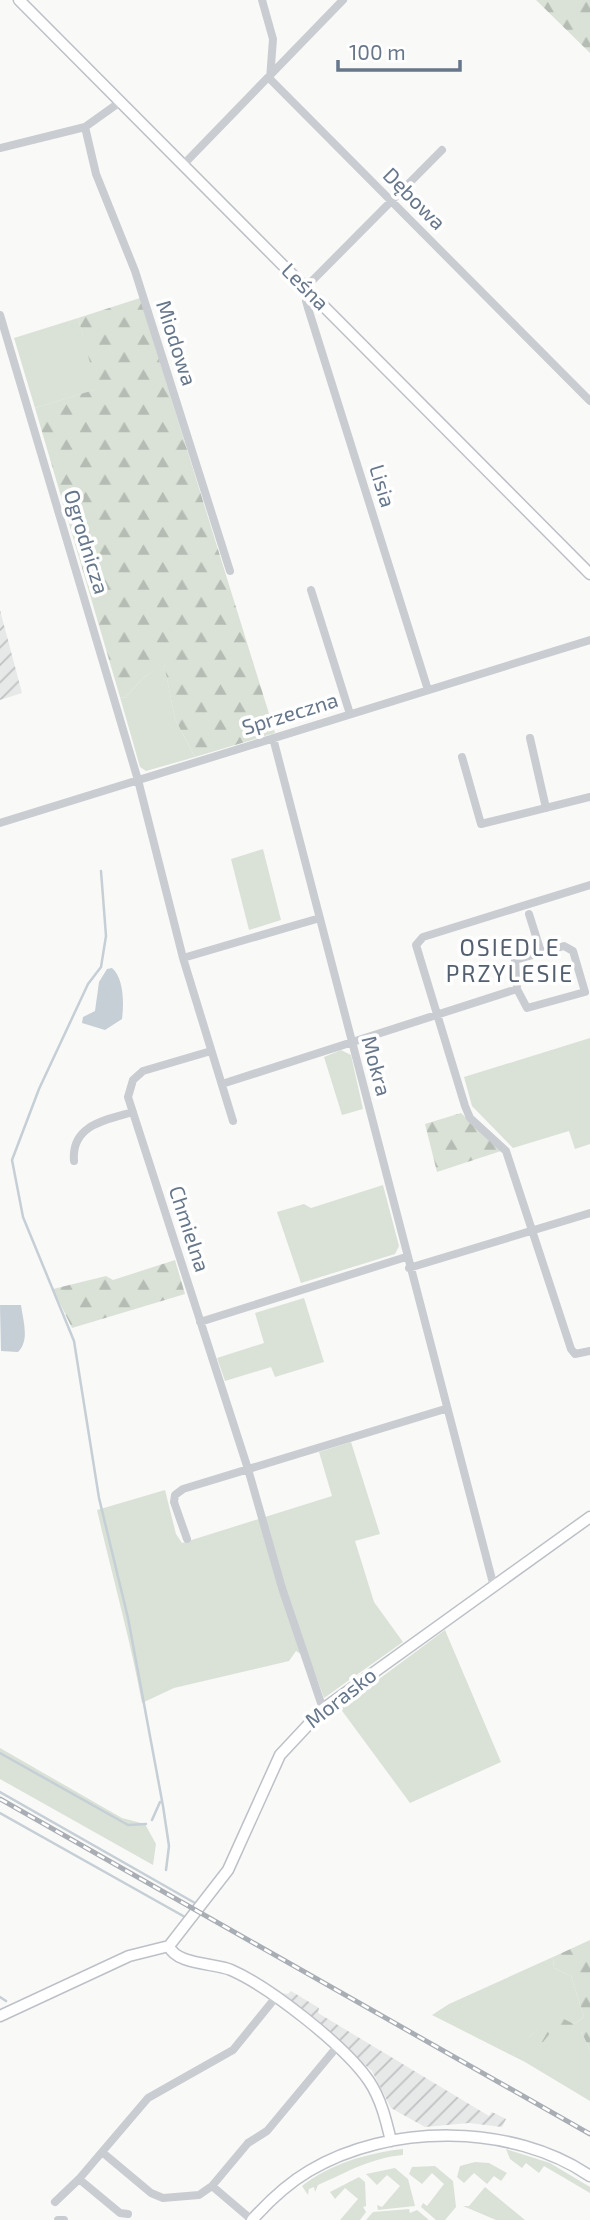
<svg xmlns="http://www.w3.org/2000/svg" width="590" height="2220" font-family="'Exo 2',sans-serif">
<defs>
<pattern id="industrial-furrows" width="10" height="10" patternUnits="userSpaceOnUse" patternTransform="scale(1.75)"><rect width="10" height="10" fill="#e7e8e8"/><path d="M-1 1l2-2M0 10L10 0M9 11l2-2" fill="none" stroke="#bfc1c2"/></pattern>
<pattern id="forest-firs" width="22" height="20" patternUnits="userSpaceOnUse" patternTransform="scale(1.75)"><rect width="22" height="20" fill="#dae2d7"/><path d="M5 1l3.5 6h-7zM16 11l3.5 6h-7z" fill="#b5bcb4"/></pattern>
</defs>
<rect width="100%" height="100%" fill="#f9f9f7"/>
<path fill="url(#industrial-furrows)" d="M0 610 22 693 0 700Z
M291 1991 319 2008 318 2013 489 2116 492 2112 506 2119 502 2127 469 2123 425 2127 391 2108 372 2071 279 1993 288 1994Z"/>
<path fill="#dae2d7" d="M78 318 98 389 35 408 14 338Z
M164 663 175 719 195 757 146 771 140 767 120 697 125 698 144 677Z
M263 849 281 920 249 930 231 859Z
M590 1038V1144L575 1149 569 1131 513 1148 472 1106 464 1077Z
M341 1050 351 1055 363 1109 342 1115 324 1057Z
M383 1185 399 1246 395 1254 301 1283 277 1212 304 1204 311 1208Z
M304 1298 324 1362 275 1377 271 1367 225 1381 217 1358 264 1343 255 1313Z
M351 1442 380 1534 355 1541 374 1602 403 1642 324 1698 310 1660 296 1651 289 1661 174 1688 142 1703C130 1638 112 1575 97 1510L165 1490 176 1534 182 1543 332 1496 319 1452Z
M445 1630 501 1762 410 1803 340 1708Z
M0 1748 122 1818 145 1824 156 1844 153 1865 0 1779Z
M553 1957 554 1968 571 1976 584 2017 574 2024 554 2015 529 2037 551 2032 581 2031 590 2050V2101L525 2062 432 2015 449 2004Z
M403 2149V2155C370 2158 348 2172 318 2185L315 2192 314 2187 309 2189 308 2195 302 2186C330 2164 367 2153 403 2149Z
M506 2149 550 2163 590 2187V2193L544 2166 539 2173 526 2163 522 2168 510 2159Z
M475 2162 489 2163 507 2173 501 2181 494 2176 487 2184 474 2173 464 2183 457 2177 460 2166Z
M435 2166 453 2181 456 2207 445 2220H436L421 2207 423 2203 427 2206 444 2184 432 2173 422 2184 409 2174 412 2167Z
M395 2168 408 2179 415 2206 378 2210 377 2205 382 2207 400 2186 387 2175 377 2185 366 2174Z
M359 2177 365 2182 366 2206 363 2207 366 2212 360 2220H340L358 2199 345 2188 335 2199 330 2192Z
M485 2187 525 2220H496L463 2206H469Z
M409 2209 410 2213 417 2210 429 2220H366L373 2212Z"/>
<path fill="url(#forest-firs)" d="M536 0H590V53Z
M140 298 275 733 195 757 175 719 164 664 144 677 125 698 120 697 35 408 97 389 78 318Z
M461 1113 501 1151 437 1172 425 1124Z
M175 1260 185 1294 72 1328 53 1289 106 1276 113 1280Z
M590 1940V2050L581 2031 568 2039 551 2032 543 2042 531 2047 529 2037 554 2014 574 2024 584 2017 571 1976 554 1968 553 1957Z"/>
<path fill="#c5cfd5" d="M112 968C124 978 124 1004 122 1019L105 1030 82 1023 83 1017 95 1011 99 982 107 969Z
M0 1305H21C23 1321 30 1340 18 1352L1 1351Z"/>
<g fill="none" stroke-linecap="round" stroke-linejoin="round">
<path stroke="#c5cfd5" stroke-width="2.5" d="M101 871 106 936 101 967 88 984 39 1089 12 1160 23 1217 74 1341 99 1498 128 1618 163 1806 169 1846 166 1870
M0 1753 128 1825 146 1824
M0 1792 195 1903
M0 1813 185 1917
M152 1820 160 1802
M0 1997 6 2001"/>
<g stroke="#bdc1c7" stroke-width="13">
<path id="secondary" d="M19 0 590 574
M169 1946 228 1870 280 1755 323 1709 590 1517
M169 1946C176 1965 215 1963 231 1970 270 1987 345 2046 369 2081 381 2099 386 2120 391 2141
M0 2016 129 1956 169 1946
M252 2220C269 2201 287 2184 309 2171 389 2123 512 2123 590 2176"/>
</g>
<path stroke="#c9ccd1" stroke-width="8" d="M262 0 273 39 270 79 590 401
M85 127 96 174 135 271 230 571
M0 148 85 127 120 102
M183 165 343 0
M305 288 442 150
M311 294 306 301 308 308 428 690
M0 315 138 780 183 958 233 1121
M311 590 350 714
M273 738 494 1587
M530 738 546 808
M462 757 481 824 590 797
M0 823 590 640
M590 885 423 937 416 945 465 1106 470 1118 506 1151 571 1349 575 1354 590 1351
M529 914 541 952
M564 946 573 951 585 992 527 1008 517 989 515 960Z
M183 958 320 918
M211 1051 143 1071 133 1080 128 1097 248 1469 282 1588 323 1709
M222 1084 517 989
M74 1161C71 1125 105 1120 133 1112
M409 1268 590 1213
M200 1322 406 1257
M187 1539 174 1502 175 1495 183 1489 445 1409
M276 1997 233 2050 148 2098 102 2152 151 2193 163 2198 199 2195 212 2186 248 2143 267 2131 336 2048
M102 2152 79 2179 120 2213 128 2214
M212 2186 252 2220
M55 2202 79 2179
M58 2220H64"/>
<use href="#secondary" stroke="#fff" stroke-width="10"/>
<g stroke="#a9aeb5" stroke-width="5">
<path id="rail" d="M0 1799 590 2134"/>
</g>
<use href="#rail" stroke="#fff" stroke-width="2.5" stroke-dasharray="8" stroke-linecap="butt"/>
</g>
<g text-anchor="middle" stroke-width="7" stroke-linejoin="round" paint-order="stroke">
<g font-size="21" fill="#66768b" stroke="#fff">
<text transform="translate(414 199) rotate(45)" y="7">Dębowa</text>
<text transform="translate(305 287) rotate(45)" y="7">Leśna</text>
<text transform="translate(176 343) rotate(72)" y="7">Miodowa</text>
<text transform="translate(382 486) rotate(73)" y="7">Lisia</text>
<text transform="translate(86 542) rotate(73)" y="7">Ogrodnicza</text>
<text transform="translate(290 714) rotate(-17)" y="7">Sprzeczna</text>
<text transform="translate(376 1066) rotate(75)" y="7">Mokra</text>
<text transform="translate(189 1229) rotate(72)" y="7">Chmielna</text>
<text transform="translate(341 1698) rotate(-38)" y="7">Morasko</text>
</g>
<g font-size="23" letter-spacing="2" fill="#54606f" stroke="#fff">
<text x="510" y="956">OSIEDLE<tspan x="510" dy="26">PRZYLESIE</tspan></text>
</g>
</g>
<path d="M338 60v10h122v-10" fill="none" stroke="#66768b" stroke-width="3.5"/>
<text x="349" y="60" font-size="21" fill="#66768b" stroke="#ffffff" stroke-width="5" paint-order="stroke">100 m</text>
</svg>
